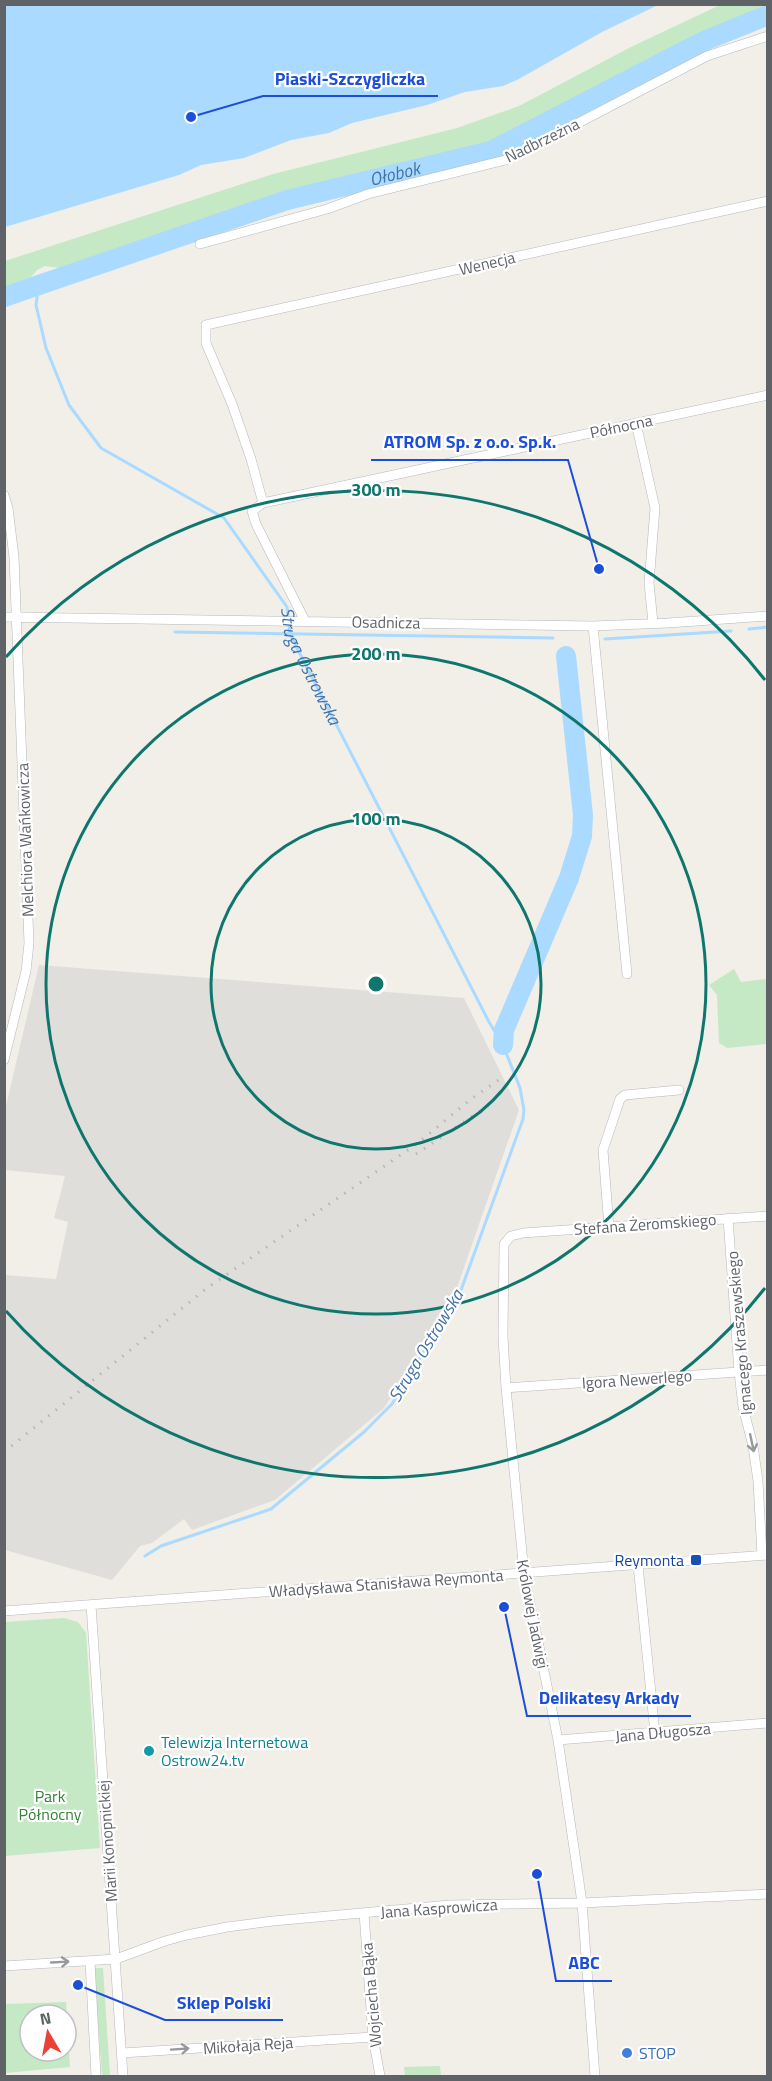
<svg xmlns="http://www.w3.org/2000/svg" width="772" height="2081" font-family="'Titillium Web',sans-serif">
<rect width="100%" height="100%" fill="#f1efe8"/>
<path fill="#e0deda" d="M39 965 464 998 519 1110 453 1299 384 1408 275 1500 192 1530 184 1519 152 1543 140 1546 112 1580 5 1550V1275L56 1279 68 1222 54 1218 65 1176 5 1170V1110Z"/>
<path fill="#c5e8c5" fill-rule="evenodd" d="M720 5H768L698 34 576 102 489 145 382 171 287 190 169 233 60 268 45 266 37 270 31 277 5 287V261L273 174 457 128 519 106 631 47Z
M734 969 741 982 767 979V1044L727 1048 719 1043 717 995 709 985Z
M64 1618 78 1622 86 1633 100 1848 5 1856V1622Z
M94 1968H103L110 2076H102Z
M66 2002 70 2067 5 2073V2004ZM30 2015H66V2051H30Z
M440 2066 441 2076H405L404 2067Z"/>
<path fill="#aadaff" d="M5 4H658V5L602 32 517 80 503 86 465 92 427 105 352 123 329 133 291 140 244 158 201 165 179 175 5 227Z"/>
<g fill="none" stroke-linecap="round" stroke-linejoin="round">
<g stroke="#aadaff" stroke-width="3">
<path id="s1" d="M39 283 36 305 46 348 69 405 101 448 224 518 287 607 290 633 298 650 489 1022 503 1045 520 1088 524 1110 523 1119 461 1290 392 1404 364 1432 271 1509 161 1546 145 1556"/>
<path d="M749 629 768 627"/>
<path d="M175 632 553 638"/>
<path d="M605 639 731 631"/>
</g>
<g stroke="#aadaff" stroke-width="20">
<path id="s2" d="M4 297 287 200 491 151 704 41 768 15"/>
<path d="M503 1045 504 1030 569 878 582 836 583 815 566 656"/>
</g>
<g stroke="#b5b8bc" stroke-width="10">
<path id="street" d="M200 244 327 209 368 194 509 159 707 56 768 36
M636 423 655 508 649 583 653 623
M4 495 8 508 14 557 29 943 26 971 4 1060
M263 503 768 395
M4 617 593 626 668 623 768 616
M305 621 256 524 252 511 263 503 251 459 232 404 206 343V325L768 201
M593 626 627 974
M728 1218 739 1372 743 1407 753 1446 758 1481 762 1555
M609 1228 603 1150 620 1099 625 1095 679 1090
M506 1388 768 1370
M638 1565 655 1733
M91 1605 123 2076
M4 1611 768 1555
M558 1740 768 1723
M364 1913 373 2037 380 2076
M90 1961 96 2076
M4 1966 116 1959 165 1941 187 1935 227 1927 273 1921 450 1905 582 1903 768 1894
M122 2053 373 2037
M595 2076 582 1903 578 1875 558 1740 524 1573 506 1388 503 1337 504 1244 511 1236 523 1233 768 1216"/>
</g>
<use href="#street" stroke="#fff" stroke-width="9"/>
<path stroke="#b6b7b8" stroke-width="3" stroke-dasharray="1.5 8" stroke-linecap="butt" d="M416 1154 488 1106
M4 1452 207 1288 418 1143 471 1099 500 1079"/>
</g>
<defs><path id="oneway-shaft" d="M-6 0H5M1.5-3L5.5 0L1.5 3" fill="none" stroke-width="1.6" stroke-linecap="round" stroke-linejoin="round" transform="scale(1.5)"/></defs>
<g stroke="#979a9d">
<use href="#oneway-shaft" transform="translate(752 1443) rotate(78)"/>
<use href="#oneway-shaft" transform="translate(60 1962) rotate(-3)"/>
<use href="#oneway-shaft" transform="translate(180 2049) rotate(-4)"/>
</g>
<g fill="none" stroke="#0f766e" stroke-width="3">
<circle cx="376" cy="984" r="165"/>
<circle cx="376" cy="984" r="330"/>
<path d="M765 1288A494 494 0 0 1 6 1311M6 657A494 494 0 0 1 765 680"/>
</g>
<rect fill="#1a4fb4" stroke="#fff" stroke-width="2" x="690" y="1554" width="12" height="12" rx="3"/>
<circle fill="#0f9aa8" stroke="#fff" stroke-width="2" cx="149" cy="1751" r="6"/>
<circle fill="#3f7fe0" stroke="#fff" stroke-width="2" cx="627" cy="2053" r="6"/>
<g text-anchor="middle" stroke-width="4.5" stroke-linejoin="round" paint-order="stroke">
<g font-size="16" fill="#5f6368" stroke="#fff">
<text transform="translate(542 140) rotate(-26)" y="6">Nadbrzeżna</text>
<text transform="translate(487 263) rotate(-13)" y="6">Wenecja</text>
<text transform="translate(621 426) rotate(-12)" y="6">Północna</text>
<text transform="translate(386 622) rotate(1)" y="6">Osadnicza</text>
<text transform="translate(25 840) rotate(-92)" y="6">Melchiora Wańkowicza</text>
<text transform="translate(645 1224) rotate(-4)" y="6">Stefana Żeromskiego</text>
<text transform="translate(739 1333) rotate(-95)" y="6">Ignacego Kraszewskiego</text>
<text transform="translate(637 1379) rotate(-4)" y="6">Igora Newerlego</text>
<text transform="translate(386 1583) rotate(-4)" y="6">Władysława Stanisława Reymonta</text>
<text transform="translate(533 1614) rotate(79)" y="6">Królowej Jadwigi</text>
<text transform="translate(663 1732) rotate(-5)" y="6">Jana Długosza</text>
<text transform="translate(107 1841) rotate(-94)" y="6">Marii Konopnickiej</text>
<text transform="translate(439 1908) rotate(-4)" y="6">Jana Kasprowicza</text>
<text transform="translate(371 1995) rotate(-95)" y="6">Wojciecha Bąka</text>
<text transform="translate(248 2045) rotate(-4)" y="6">Mikołaja Reja</text>
</g>
<g font-size="16" fill="#164399" stroke="#fff" text-anchor="end">
<text x="684" y="1566">Reymonta</text>
</g>
<g font-size="16" fill="#0d838f" stroke="#fff" text-anchor="start">
<text x="161" y="1748">Telewizja Internetowa<tspan x="161" dy="18">Ostrow24.tv</tspan></text>
</g>
<g font-size="16" fill="#348238" stroke="#fff">
<text x="50" y="1802">Park<tspan x="50" dy="18">Północny</tspan></text>
</g>
<g font-size="16" fill="#366cbe" stroke="#fff" text-anchor="start">
<text x="639" y="2059">STOP</text>
</g>
<g font-size="18" font-style="italic" fill="#4174aa" stroke="#fff">
<text dy="6" stroke="none"><textPath href="#s2" startOffset="410">Ołobok</textPath></text>
<text dy="6" stroke="none"><textPath href="#s1" startOffset="496">Struga Ostrowska</textPath></text>
<text transform="translate(426 1346) rotate(-59)" y="6">Struga Ostrowska</text>
</g>
</g>
<circle cx="376" cy="984" r="9" fill="#0f766e" stroke="#fff" stroke-width="3"/>
<g font-size="18" text-anchor="middle" font-weight="bold" fill="#0f766e" stroke="#fff" stroke-width="4.5" stroke-linejoin="round" paint-order="stroke">
<text x="376" y="496">300 m</text>
<text x="376" y="660">200 m</text>
<text x="376" y="825">100 m</text>
</g>
<path fill="none" stroke="#1d4ed8" stroke-width="2" d="M191 117L263 96H438M599 569L568 460H371M504 1607L527 1716H691M537 1874L556 1981H612M78 1985L165 2020H283"/>
<g fill="#1d4ed8" stroke="#fff" stroke-width="2">
<circle cx="191" cy="117" r="6"/>
<circle cx="599" cy="569" r="6"/>
<circle cx="504" cy="1607" r="6"/>
<circle cx="537" cy="1874" r="6"/>
<circle cx="78" cy="1985" r="6"/>
</g>
<g font-size="18" text-anchor="middle" font-weight="bold" fill="#1d4ed8" stroke="#fff" stroke-width="4.5" stroke-linejoin="round" paint-order="stroke">
<text x="350" y="85">Piaski-Szczygliczka</text>
<text x="470" y="448">ATROM Sp. z o.o. Sp.k.</text>
<text x="609" y="1704">Delikatesy Arkady</text>
<text x="584" y="1969">ABC</text>
<text x="224" y="2009">Sklep Polski</text>
</g>
<rect width="772" height="2081" fill="none" stroke="#5f6368" stroke-width="12"/>
<g transform="translate(48 2033) rotate(350)"><circle r="28" fill="#ffffff" stroke="#bfc1c3" stroke-width="1.5"/>
<path d="M0-4.5L10 22L0 15L-10 22Z" fill="#ea4335"/>
<text y="-9" font-size="16" font-weight="bold" text-anchor="middle" fill="#5f6368">N</text>
</g>
</svg>
